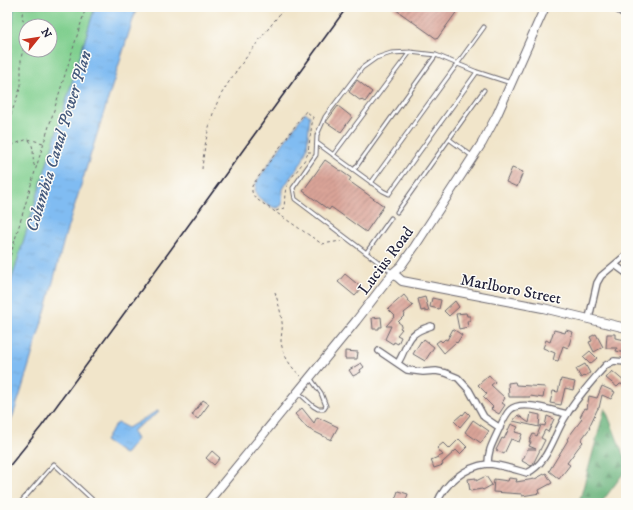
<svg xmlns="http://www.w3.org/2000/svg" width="633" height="510" font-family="'IM FELL DW Pica',serif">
<defs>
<pattern id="forest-firs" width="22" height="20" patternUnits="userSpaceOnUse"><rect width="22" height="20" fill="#68b27a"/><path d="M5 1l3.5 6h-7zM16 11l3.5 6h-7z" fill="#559065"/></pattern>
<pattern id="water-ripples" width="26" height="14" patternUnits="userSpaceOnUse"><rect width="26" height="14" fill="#80bcf2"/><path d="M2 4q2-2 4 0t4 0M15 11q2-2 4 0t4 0" fill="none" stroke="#6ea1d0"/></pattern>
<pattern id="building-hatch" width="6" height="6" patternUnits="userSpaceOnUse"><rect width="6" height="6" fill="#daa498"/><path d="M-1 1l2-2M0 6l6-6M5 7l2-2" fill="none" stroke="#b0857d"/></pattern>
</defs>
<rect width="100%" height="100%" fill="#fdfcf7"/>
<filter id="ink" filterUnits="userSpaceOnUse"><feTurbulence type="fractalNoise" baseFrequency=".025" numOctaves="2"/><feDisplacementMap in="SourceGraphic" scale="8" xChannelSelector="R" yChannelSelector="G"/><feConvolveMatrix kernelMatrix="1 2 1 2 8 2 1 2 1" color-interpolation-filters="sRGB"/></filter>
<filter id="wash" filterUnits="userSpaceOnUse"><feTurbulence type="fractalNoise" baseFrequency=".012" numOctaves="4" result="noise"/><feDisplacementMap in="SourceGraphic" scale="16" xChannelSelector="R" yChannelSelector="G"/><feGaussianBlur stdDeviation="0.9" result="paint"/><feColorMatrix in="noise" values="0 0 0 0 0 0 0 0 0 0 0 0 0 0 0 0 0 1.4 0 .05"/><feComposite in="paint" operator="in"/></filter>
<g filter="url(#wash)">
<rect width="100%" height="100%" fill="#f1e5ca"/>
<path fill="url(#forest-firs)" stroke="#456a5a" d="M605 408 626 462V470L601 503H579Z"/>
<path fill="#80cf8f" stroke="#517865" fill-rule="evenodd" d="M14 7H95L7 295V93ZM26 26H50V50H26Z"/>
<path fill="url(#water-ripples)" stroke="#516f96" d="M7 7H14L7 93Z
M95 7H137L65 236 47 305 20 395 7 433V295Z
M305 112 310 116 307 148 302 162 290 178 283 189 282 205 278 208C273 208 271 206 266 203 256 196 253 193 257 181Z
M157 411 159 412 132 431 137 439 126 453 124 454 105 441 114 426 118 423 128 428Z"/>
<g id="blocks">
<path fill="url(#building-hatch)" d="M392 7H460L437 39Z
M357 80 372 92 365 102 362 100 361 101 349 92Z
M338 106 352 117 341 132 326 122Z
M325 160 351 178 349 181 384 206 366 232 331 207 329 210 303 191Z
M512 168 523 172 517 187 506 182Z
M345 274 362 288 355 296 338 282Z
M404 295 413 306 404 313 405 315 398 322 402 325 400 328 402 329 397 335 401 337 398 344 394 342 393 344 385 339 391 326H386L395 316 388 309Z
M425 297 429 311 425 312V310L421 311 418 299Z
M432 298 441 300 439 309 430 307Z
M455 301 459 307 449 316 444 311Z
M466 313 467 316H470V321H467L468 327 459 329 456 314Z
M381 317 382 327H379V329H373L372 318Z
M453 329 462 335 457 343 456 342 444 353 436 343 440 340 442 342 445 339 447 340Z
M554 330 565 333 566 330 573 332 568 348 563 346 558 361 553 360 555 353 543 348 546 340 550 342Z
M596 334 603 347 594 352 589 342 592 341 590 337Z
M607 334H615V338L626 340V353L616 351 617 348H606Z
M424 339 434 347 425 361 413 354 421 341 422 342Z
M345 351 358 352 357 359H345Z
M590 351 597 358 590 364 583 357Z
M361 363 364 367 360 370 361 372 353 376 349 370Z
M585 364 590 373 581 378 576 369Z
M612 371 626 383V385L620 384 617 387 606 378Z
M489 375 495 382 491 385 505 398 502 403 505 405 499 414 491 409 493 407 483 397 487 394 478 385Z
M561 379 575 382 573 390 565 388 561 405 550 403 553 391 558 392Z
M515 382 516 385 545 387 543 398 530 396V397H509L508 383Z
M602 386 615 392 611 399 602 395 599 408H598L589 427 590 428 581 440 583 442 578 448 567 463 570 465 559 479 549 471 568 440 567 439 582 419 580 417 585 408 587 409 589 396 597 398Z
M203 400 209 404 198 419 192 415Z
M302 408 314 423 317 417 338 427 331 440 307 428 295 414Z
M466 411 470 415 460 427 454 421 462 414 463 415Z
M531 413 540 415 539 427 513 421 518 415 529 423Z
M547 416 554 419 548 432 545 430 541 438 545 440 533 464 531 466 522 461 528 449H536L529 446 531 442H529L533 434 537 436 541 425 545 426Z
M473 420 489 431 481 443 465 432Z
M511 424 518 427 515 432 522 434 519 442 511 439 504 454 496 450 502 438 504 439Z
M459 439 467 447 460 454 456 450 442 463 443 465 434 468 431 460 443 455 437 448 443 443 449 449Z
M212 451 220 458 214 465 206 458Z
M546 473 552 483 539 490 540 493 522 496V494L493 492 494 479 508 481 509 478 517 479 516 482 535 479Z
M486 476 492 485 483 490 482 489 470 491 468 479 476 478V481Z
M398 491 408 494 405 503 395 500Z"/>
</g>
</g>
<g filter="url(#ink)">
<use href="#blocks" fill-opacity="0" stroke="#6a666d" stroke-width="1"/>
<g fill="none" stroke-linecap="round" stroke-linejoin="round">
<g stroke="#6a666d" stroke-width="5">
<path id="lane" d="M449 139 472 156
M317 143 383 191 389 194 477 72
M333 155 410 52
M354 170 436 55
M371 183 484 27
M397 212 484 90
M366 253 391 218
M393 273 295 199 293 188 316 155 317 135 325 117 362 68 376 58 391 53 410 52 436 55 477 72 511 83
M299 393 313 406 318 409H324L326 406 321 393 311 379
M20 503 54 464 96 503"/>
</g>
<g stroke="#6a666d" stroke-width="8">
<path id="street" d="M615 265 626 273
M589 318 597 283 601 276 626 255
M379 351 407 370 423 372 436 371 446 373 458 378 469 390 484 417 500 428
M398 363C410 342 405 334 431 326
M488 464C488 449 493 443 499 429 502 423 505 415 510 410 521 399 554 411 567 414
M437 503C445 483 465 467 487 464 496 464 517 470 527 473 548 464 554 434 566 416 577 397 592 381 606 365L614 361 626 362"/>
</g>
<g stroke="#6a666d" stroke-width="10">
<path id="secondary" d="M393 273 402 281 543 308 626 328
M207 503 356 321 393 273 401 266 415 246 482 143 497 115 545 7"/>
</g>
<g stroke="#6a666d" stroke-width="11">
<path id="primary" d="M616 7 626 13"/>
</g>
<path stroke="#6a666d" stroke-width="1" stroke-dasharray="3 3" stroke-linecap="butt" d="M7 126 21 86V58L25 42 26 31 22 16 23 7
M29 140C37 150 30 162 36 168
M7 141 12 145 28 139 43 143
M311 152H308L313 117 306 111 252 186V192L255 198 322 244 341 241
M202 169C204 146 210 114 222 93 240 63 264 35 285 7
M276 211 284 208C285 200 284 193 287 186 292 174 303 166 308 153
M7 267 36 168 86 7
M275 292C278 302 281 312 282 322 283 329 281 335 281 341 282 354 291 368 301 376"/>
<use href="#lane" stroke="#fff" stroke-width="3"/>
<use href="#street" stroke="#fff" stroke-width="5.5"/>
<use href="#secondary" stroke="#fff" stroke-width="8"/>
<use href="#primary" stroke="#fff" stroke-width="9"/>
<path stroke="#22223b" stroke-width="1.5" d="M7 469 41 427 169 252 347 7"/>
</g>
</g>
<g text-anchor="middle" stroke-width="3" stroke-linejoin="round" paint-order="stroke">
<g font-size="16" fill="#22223b" stroke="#fdfcf7">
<text transform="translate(385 260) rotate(-53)" y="6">Lucius Road</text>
<text transform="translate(511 288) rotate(11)" y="6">Marlboro Street</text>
</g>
<g font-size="17" font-style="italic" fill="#43587b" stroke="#fdfcf7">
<text transform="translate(58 141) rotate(-73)" y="6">Columbia Canal Power Plan</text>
</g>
</g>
<rect width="633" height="510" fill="none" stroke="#fdfcf7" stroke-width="24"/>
<g transform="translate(38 38) rotate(60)"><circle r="19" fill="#fdfcf7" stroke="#a5a5ac"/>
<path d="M0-3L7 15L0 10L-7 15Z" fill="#c8321e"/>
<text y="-6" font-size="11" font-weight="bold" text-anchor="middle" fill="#22223b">N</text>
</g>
</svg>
